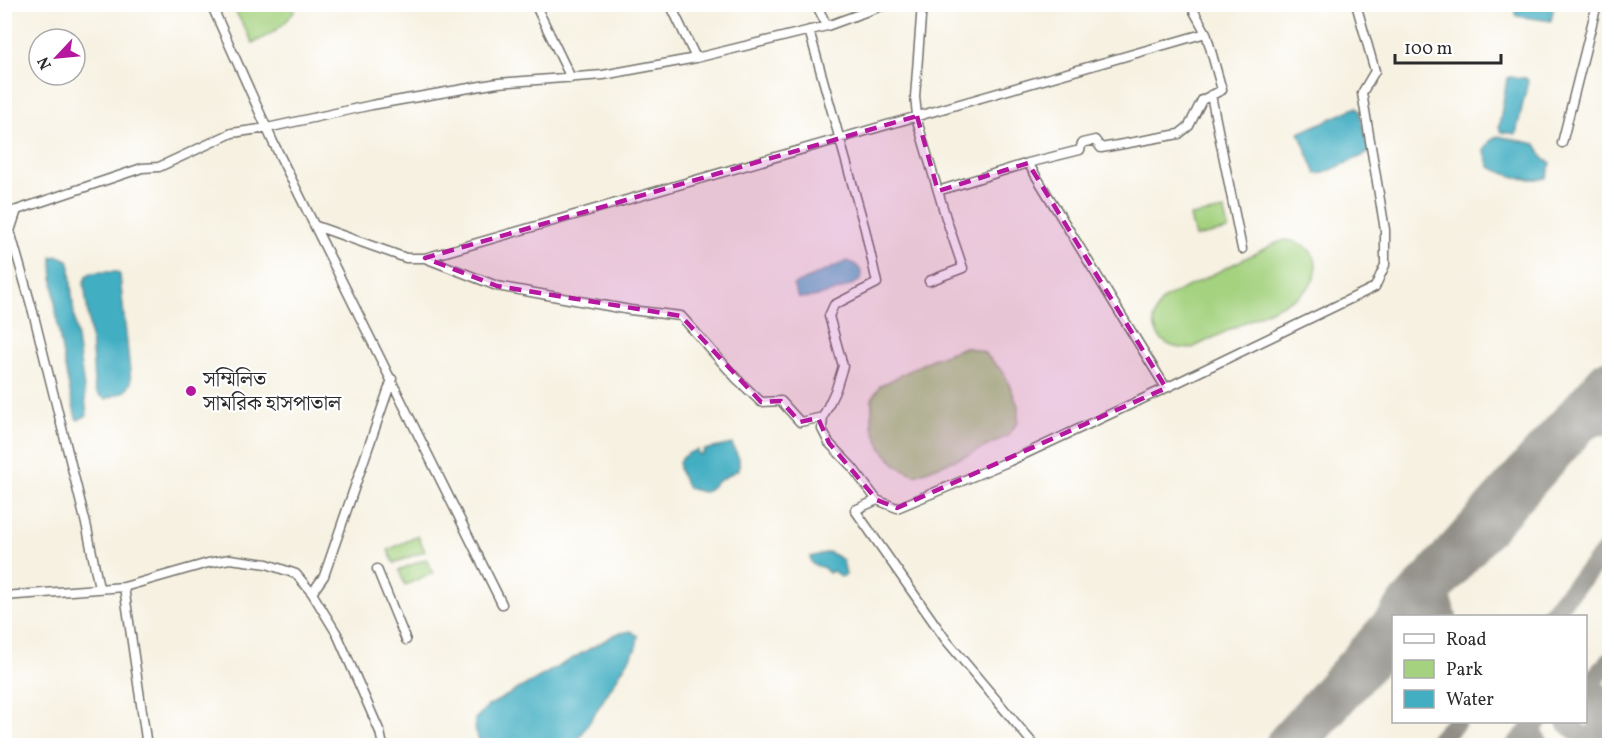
<svg xmlns="http://www.w3.org/2000/svg" width="1614" height="750" font-family="Vollkorn,'Noto Serif Bengali',serif">
<rect width="100%" height="100%" fill="#fff"/>
<filter id="ink" filterUnits="userSpaceOnUse"><feTurbulence type="fractalNoise" baseFrequency=".0167" numOctaves="2"/><feDisplacementMap in="SourceGraphic" scale="12" xChannelSelector="R" yChannelSelector="G"/><feConvolveMatrix kernelMatrix="1 2 1 2 8 2 1 2 1" color-interpolation-filters="sRGB"/></filter>
<filter id="wash" filterUnits="userSpaceOnUse"><feTurbulence type="fractalNoise" baseFrequency=".008" numOctaves="4" result="noise"/><feDisplacementMap in="SourceGraphic" scale="24" xChannelSelector="R" yChannelSelector="G"/><feGaussianBlur stdDeviation="1.35" result="paint"/><feColorMatrix in="noise" values="0 0 0 0 0 0 0 0 0 0 0 0 0 0 0 0 0 1.4 0 .05"/><feComposite in="paint" operator="in"/></filter>
<g filter="url(#wash)">
<rect width="100%" height="100%" fill="#f6f1e1"/>
<path fill="#a4d27f" stroke="#687e55" stroke-width="1.5" d="M232 5H297C289 24 271 35 253 43Z
M1224 210 1228 230 1195 237 1190 216Z
M1285 240C1320 243 1327 276 1299 296L1192 348C1160 353 1141 322 1165 298L1274 244Z
M965 347 983 352 1004 373 1018 406V421L1009 435 973 453 915 475 897 466 882 449 872 426V399L880 386 930 360Z
M418 536 425 551 394 563 388 550Z
M426 559 433 573 405 585 399 570Z"/>
<path fill="#43aec2" stroke="#376c76" stroke-width="1.5" d="M1513 5H1554L1551 21 1516 16Z
M1510 77 1526 78 1528 81 1516 134 1501 132 1499 127 1507 78Z
M1357 107 1359 110 1369 153 1324 173 1316 174 1299 133Z
M1498 136 1536 144 1543 158 1551 163 1546 178C1524 182 1509 176 1490 167L1484 150 1490 141Z
M59 256 68 260 70 268C72 318 82 366 87 415L78 420 76 418C64 368 53 309 52 257Z
M847 261C856 263 864 270 861 280 848 288 812 301 798 297L793 285Z
M101 272H116L120 275 121 287 131 382 126 391 106 399C99 396 95 393 94 384L92 348 84 282C87 272 91 273 101 272Z
M732 444 739 459V469L717 482 707 491 703 492 688 488C676 468 672 457 698 450L699 455 704 453 703 450Z
M829 552 843 560 846 575 841 577 833 571 829 573 824 568 812 564 810 557Z
M631 631 638 636 636 648 575 745H481L475 731V719L488 706 616 634Z"/>
<g fill="none" stroke-linecap="round" stroke-linejoin="round">
<path stroke="#908e86" stroke-width="20" d="M1564 435 1591 426 1610 425
M1446 568 1440 597 1447 616
M1415 616 1423 614 1440 616
M1549 616 1610 547
M1586 687 1610 661
M1586 688 1595 689 1610 701
M1586 706 1600 719 1601 725
M1566 722 1594 746
M1531 728 1533 735 1541 746
M1434 746 1456 722
M1515 746 1537 722
M1582 746 1610 716"/>
<path stroke="#908e86" stroke-width="48" d="M1403 616 1610 383
M1289 746 1394 628"/>
</g>
</g>
<g filter="url(#ink)">
<g fill="none" stroke-linecap="round" stroke-linejoin="round">
<g stroke="#72706b" stroke-width="11">
<path id="street" d="M211 4 273 142 502 604
M535 4 571 78
M670 4 696 58
M816 4 827 26
M922 4 915 97 918 124 946 218 963 268 929 281
M809 30 865 229 877 283 834 305 829 316 843 366 836 389 823 417
M1211 95 1242 249
M1562 143 1597 4
M1028 163 1080 150 1082 143 1095 140 1101 148 1179 134 1189 126 1202 100 1222 90 1206 33 1190 4
M938 191 1028 163 1166 388 1375 287 1385 265V230L1362 93 1375 71 1356 4
M17 210 142 168 159 167 232 133 267 128 372 105 498 83 603 75 696 58 827 26 887 4
M4 213 17 210 10 231 33 312 87 528 99 588
M316 226 406 258H425L497 286 630 310 681 316 736 378 761 402 781 401 800 422 823 417 822 429 829 443 852 467 877 500 855 510 946 640 1035 746
M425 258 1206 33
M877 500 897 508 1010 461 1166 388
M377 569 406 640
M124 587 147 746
M312 593 324 576 392 379
M4 596 124 587 208 563 230 559 267 564 296 574 312 593 337 634 380 732 383 746"/>
</g>
<use href="#street" stroke="#fff" stroke-width="8"/>
</g>
</g>
<path fill="#b5179e" fill-opacity="0.2" stroke="#b5179e" stroke-width="4.5" stroke-dasharray="12 8" stroke-linejoin="round" d="M917 116 938 191 1028 163 1166 388 897 508 877 500 829 443 818 418 800 422 781 401 761 402 681 316 497 286 425 258Z"/>
<circle fill="#b5179e" stroke="#fff" stroke-width="2" cx="191" cy="391" r="6"/>
<g text-anchor="middle" stroke-width="4.5" stroke-linejoin="round" paint-order="stroke">
<g font-size="21" fill="#2b2b2b" stroke="#fff" text-anchor="start">
<text x="203" y="386">সম্মিলিত<tspan x="203" dy="24">সামরিক হাসপাতাল</tspan></text>
</g>
</g>
<rect width="1614" height="750" fill="none" stroke="#fff" stroke-width="24"/>
<rect x="1392" y="615" width="195" height="108" fill="#ffffff" stroke="#aaaaaa" stroke-width="1.5"/>
<rect x="1404" y="634" width="30" height="9" fill="#ffffff" stroke="#aaaaaa" stroke-width="1.5"/>
<text x="1446" y="645" font-size="18" fill="#2b2b2b">Road</text>
<rect x="1404" y="660" width="30" height="18" fill="#a4d27f" stroke="#aaaaaa" stroke-width="1.5"/>
<text x="1446" y="675" font-size="18" fill="#2b2b2b">Park</text>
<rect x="1404" y="690" width="30" height="18" fill="#43aec2" stroke="#aaaaaa" stroke-width="1.5"/>
<text x="1446" y="705" font-size="18" fill="#2b2b2b">Water</text>
<g transform="translate(57 57) rotate(244)"><circle r="28" fill="#ffffff" stroke="#aaaaaa" stroke-width="1.5"/>
<path d="M0-4.5L10 22L0 15L-10 22Z" fill="#b5179e"/>
<text y="-9" font-size="16" font-weight="bold" text-anchor="middle" fill="#2b2b2b">N</text>
</g>
<path d="M1395 54v9h106v-9" fill="none" stroke="#2b2b2b" stroke-width="3"/>
<text x="1404" y="54" font-size="18" fill="#2b2b2b" stroke="#ffffff" stroke-width="4.5" paint-order="stroke">100 m</text>
</svg>
